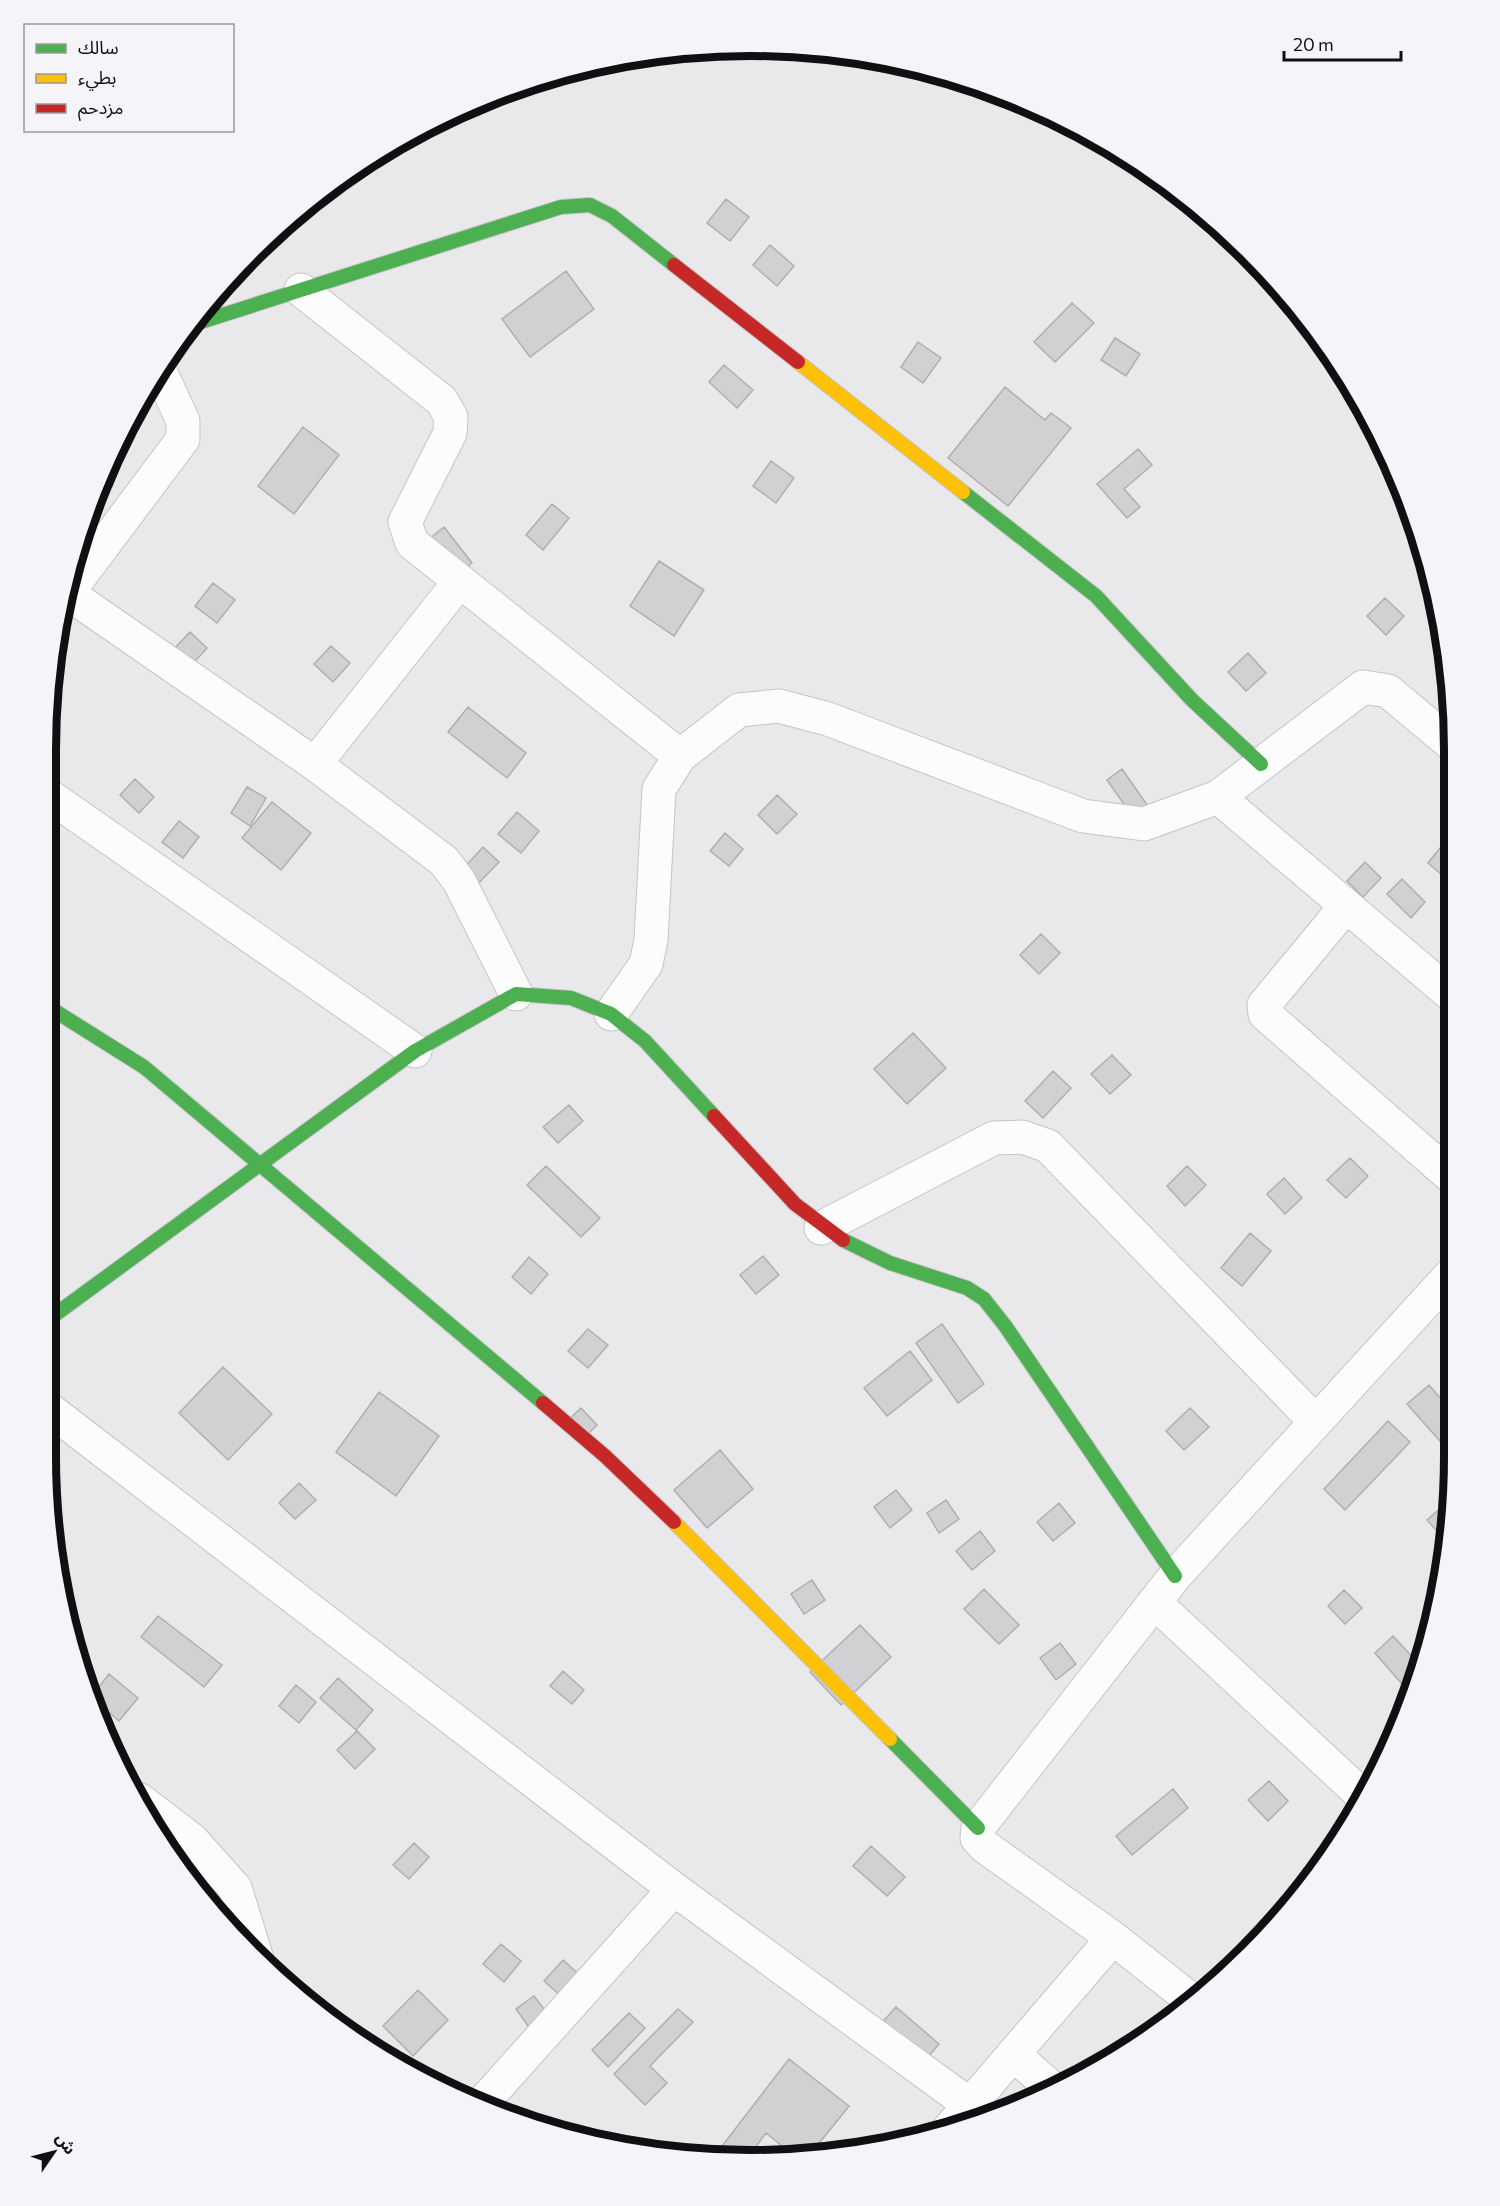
<svg xmlns="http://www.w3.org/2000/svg" width="1500" height="2206" font-family="Commissioner,'Noto Sans Arabic',sans-serif">
<rect width="100%" height="100%" fill="#e9e8eb"/>
<path fill="#d1d0d2" stroke="#b0afb0" stroke-width="1.5" d="M726 199 749 217 730 241 707 223Z
M770 245 794 266 777 286 753 265Z
M566 271 594 309 530 357 502 319Z
M1072 303 1094 323 1055 362 1034 342Z
M1115 338 1140 354 1126 376 1101 360Z
M918 342 941 358 923 383 901 367Z
M724 365 753 390 737 408 709 382Z
M1005 387 1045 420 1051 413 1071 428 1008 506 948 458Z
M303 427 339 455 294 514 258 486Z
M1138 449 1152 465 1124 489 1140 507 1127 518 1097 484Z
M771 461 794 478 776 503 753 486Z
M552 504 569 518 543 550 526 535Z
M444 527 472 563 452 579 424 543Z
M659 561 704 590 674 636 630 606Z
M213 583 235 600 217 623 195 606Z
M1385 598 1404 616 1386 635 1367 616Z
M190 632 207 648 188 669 170 653Z
M331 646 350 663 333 682 314 664Z
M1248 653 1266 673 1246 691 1228 672Z
M468 707 526 753 507 778 448 732Z
M1122 769 1150 809 1135 820 1107 780Z
M135 779 154 797 139 813 120 795Z
M247 787 266 798 250 826 231 813Z
M777 795 797 814 777 834 758 815Z
M272 802 311 833 281 870 242 838Z
M517 812 539 831 521 853 498 834Z
M179 821 199 837 183 858 162 842Z
M725 833 743 849 729 866 710 851Z
M1444 843 1455 852V872L1448 880 1428 863Z
M483 847 499 862 469 893 454 879Z
M1365 862 1381 878 1363 897 1347 881Z
M1402 879 1425 902 1411 918 1387 894Z
M1041 934 1060 953 1039 974 1020 955Z
M913 1033 946 1068 907 1104 874 1069Z
M1112 1055 1131 1075 1110 1094 1091 1074Z
M1053 1071 1071 1088 1043 1118 1025 1101Z
M569 1105 583 1121 558 1143 543 1127Z
M1350 1158 1368 1176 1346 1198 1327 1180Z
M546 1166 600 1218 581 1237 527 1185Z
M1187 1166 1206 1185 1185 1206 1167 1186Z
M1284 1178 1302 1198 1285 1214 1267 1194Z
M1250 1233 1271 1251 1242 1286 1221 1268Z
M763 1256 779 1275 756 1294 740 1275Z
M529 1257 548 1274 531 1294 512 1277Z
M942 1324 984 1384 958 1403 916 1343Z
M588 1329 608 1345 588 1368 568 1351Z
M910 1351 932 1380 887 1416 864 1388Z
M223 1367 272 1414 228 1460 179 1413Z
M1429 1385 1455 1415V1444L1448 1450 1407 1404Z
M379 1392 439 1436 396 1496 336 1452Z
M581 1408 597 1425 582 1440 565 1423Z
M1190 1408 1209 1427 1184 1450 1166 1431Z
M1388 1421 1410 1442 1345 1510 1324 1489Z
M720 1450 753 1489 707 1528 674 1490Z
M299 1483 316 1500 295 1519 279 1503Z
M896 1490 912 1510 890 1528 874 1507Z
M1451 1499 1447 1542 1427 1520Z
M946 1500 959 1519 939 1533 927 1513Z
M1059 1503 1075 1523 1053 1541 1037 1522Z
M980 1531 995 1551 972 1570 956 1551Z
M812 1580 825 1600 804 1614 791 1594Z
M984 1589 1019 1625 999 1644 964 1609Z
M1344 1590 1362 1608 1345 1624 1328 1606Z
M158 1616 222 1665 204 1687 141 1637Z
M860 1625 891 1657 841 1705 810 1672Z
M1393 1636 1418 1663 1408 1691 1375 1653Z
M1060 1643 1076 1664 1056 1680 1040 1658Z
M563 1671 584 1690 572 1704 550 1686Z
M109 1674 138 1698 119 1721 91 1697Z
M338 1678 373 1710 356 1730 320 1698Z
M296 1685 316 1702 299 1723 279 1706Z
M357 1731 375 1749 355 1769 337 1750Z
M1385 1759 1382 1768 1364 1800 1352 1786Z
M1269 1781 1288 1801 1268 1821 1248 1800Z
M1173 1789 1188 1808 1132 1855 1116 1836Z
M414 1843 429 1857 409 1879 393 1865Z
M871 1846 905 1877 887 1896 853 1866Z
M501 1944 521 1961 504 1982 483 1964Z
M563 1960 582 1977 562 1997 544 1981Z
M418 1990 448 2020 413 2056 383 2026Z
M534 1996 550 2017 531 2030 516 2009Z
M896 2007 939 2044 922 2064 879 2026Z
M678 2009 693 2022 650 2066 667 2083 645 2105 614 2074Z
M629 2013 645 2028 608 2067 592 2050Z
M789 2059 849 2106 812 2152 792 2154 766 2133 748 2157 728 2158 719 2150Z"/>
<g fill="none" stroke-linecap="round" stroke-linejoin="round">
<g stroke="#c5c4c7" stroke-width="35">
<path id="street" d="M301 290 442 401 451 417 450 433 405 522 412 543 680 756
M66 592 315 764 444 861 459 881 516 994
M63 599 183 439V421L160 371
M315 764 460 581
M45 793 415 1051
M1218 797 1455 998
M1346 906 1264 1005 1265 1014 1455 1180
M611 1014 646 964 651 940 659 789 680 756 739 710 779 706 828 719 1083 816 1144 824 1218 797 1363 687 1388 691 1455 747
M821 1228 994 1138 1022 1137 1048 1146 1316 1422
M50 1410 674 1889 970 2105
M1154 1602 1365 1798
M140 1800 192 1840 235 1888 257 1959
M1190 1999 1113 1938 984 1846 977 1838 978 1828 1175 1576 1455 1270
M1013 2054 1054 2090
M479 2107 674 1889
M949 2129 1113 1938"/>
</g>
<g stroke="#c5c4c7" stroke-width="16">
<path id="fast" d="M188 326 561 207 590 205 612 216 674 265
M963 492 1096 596 1192 700 1261 764
M47 1006 144 1067 543 1403
M843 1240 890 1263 967 1288 984 1299 1006 1327 1175 1576
M49 1319 415 1051 516 994 571 998 611 1014 645 1041 714 1116
M890 1739 978 1828"/>
</g>
<g stroke="#c5c4c7" stroke-width="16">
<path id="slow" d="M798 362 963 492
M674 1522 890 1739"/>
</g>
<g stroke="#c5c4c7" stroke-width="16">
<path id="jam" d="M674 265 798 362
M714 1116 795 1204 843 1240
M543 1403 605 1456 674 1522"/>
</g>
<use href="#street" stroke="#fcfcfc" stroke-width="33"/>
<use href="#fast" stroke="#4caf50" stroke-width="14"/>
<use href="#slow" stroke="#ffc107" stroke-width="14"/>
<use href="#jam" stroke="#c62828" stroke-width="14"/>
</g>
<path d="M0 0H1500V2206H0ZM750 56H750A694 694 0 0 1 1444 750V1456A694 694 0 0 1 750 2150H750A694 694 0 0 1 56 1456V750A694 694 0 0 1 750 56Z" fill="#f5f4f9" fill-rule="evenodd"/>
<path fill="none" stroke="#101012" stroke-width="8" d="M750 56H750A694 694 0 0 1 1444 750V1456A694 694 0 0 1 750 2150H750A694 694 0 0 1 56 1456V750A694 694 0 0 1 750 56Z"/>
<rect x="24" y="24" width="210" height="108" fill="#f5f4f9" stroke="#99999d" stroke-width="1.5"/>
<rect x="36" y="44" width="30" height="9" fill="#4caf50" stroke="#99999d" stroke-width="1.5"/>
<text x="78" y="54" font-size="18" fill="#101012">سالك</text>
<rect x="36" y="74" width="30" height="9" fill="#ffc107" stroke="#99999d" stroke-width="1.5"/>
<text x="78" y="84" font-size="18" fill="#101012">بطيء</text>
<rect x="36" y="104" width="30" height="9" fill="#c62828" stroke="#99999d" stroke-width="1.5"/>
<text x="78" y="114" font-size="18" fill="#101012">مزدحم</text>
<g transform="translate(54 2152) rotate(55)" stroke="#f5f4f9" stroke-width="4.5" paint-order="stroke">
<path d="M0-4.5L10 22L0 15L-10 22Z" fill="#101012"/>
<text y="-9" font-size="16" font-weight="bold" text-anchor="middle" fill="#101012">ش</text>
</g>
<path d="M1284 51v9h117v-9" fill="none" stroke="#101012" stroke-width="3"/>
<text x="1293" y="51" font-size="18" fill="#101012" stroke="#f5f4f9" stroke-width="4.5" paint-order="stroke">20 m</text>
</svg>
